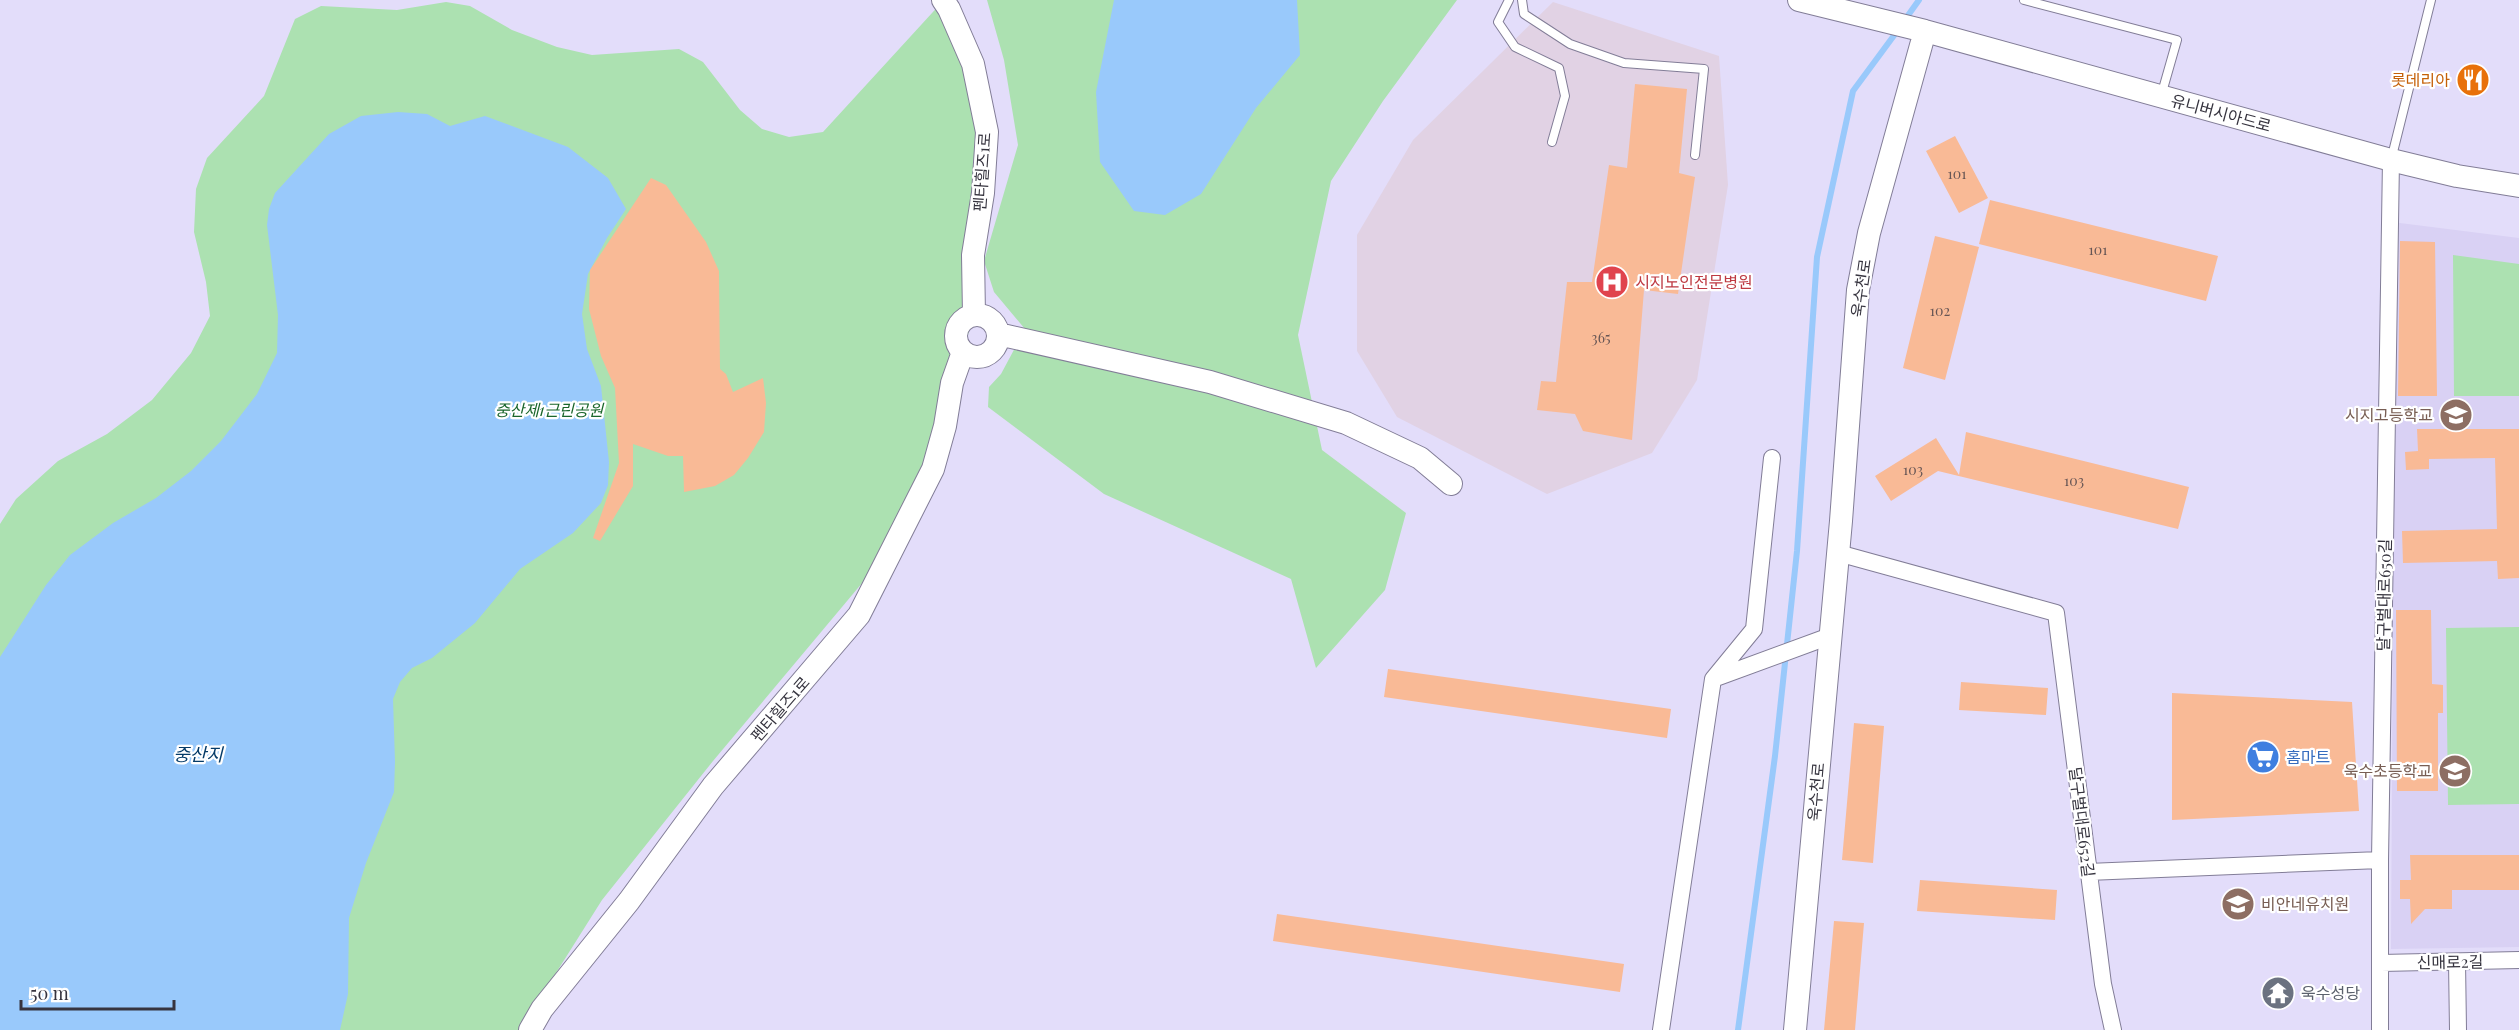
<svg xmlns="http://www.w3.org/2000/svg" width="2519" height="1030" font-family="'Playfair Display','Noto Sans KR',serif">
<rect width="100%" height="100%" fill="#e3ddfa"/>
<path fill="#d9d1f4" d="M2392 222 2519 238V947L2391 949 2393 595Z"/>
<path fill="#e1d2e4" d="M1553 2 1719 56 1728 185 1697 380 1652 453 1547 494 1397 417 1357 351V235L1413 140Z"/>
<path fill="#ace1b1" d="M987 0H1457L1383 101 1331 181 1298 335 1322 450 1406 513 1385 590 1316 668 1291 579 1104 494 988 407 989 387 1001 374 1025 329 994 292 984 261 1018 145 1004 60Z
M943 1 987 132 974 315 963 352 899 539 713 761 602 900 520 1030H0V524L16 499 58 461 107 434 152 400 191 353 210 316 206 282 194 232 196 189 207 158 264 96 295 19 321 6 397 10 446 2 470 6 512 30 557 47 592 55 679 49 703 62 740 110 762 129 789 137 823 132Z
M2453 255 2519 264V396H2454Z
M2519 627V804L2448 805 2446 628Z"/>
<path fill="#99c9fb" d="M1114 0H1297L1300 55 1256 108 1201 194 1165 215 1134 211 1100 162 1096 92Z
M398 112 427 114 450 126 485 116 568 147 608 178 626 209 607 238 588 274 582 314 587 349 601 386 609 462 608 485 601 503 573 533 520 569 475 623 432 658 412 668 400 682 393 699 395 762 394 792 366 863 349 918 348 994 340 1030H0V657L46 585 70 555 113 523 156 498 191 471 221 441 257 394 277 353 278 315 267 225 269 209 275 193 329 134 361 116Z"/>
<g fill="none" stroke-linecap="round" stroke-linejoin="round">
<path stroke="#99c9fb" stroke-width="6" d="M1904 21 1919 0
M1738 1030 1775 756 1797 551 1817 257 1853 91 1898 30"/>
</g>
<path fill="#f9ba96" d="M1635 84 1687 89 1679 173 1695 177 1678 294 1644 290 1632 440 1583 431 1575 414 1537 410 1541 381 1556 382 1567 282H1592L1609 165 1627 168Z
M1955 136 1988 198 1959 213 1926 151Z
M651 178 666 185 706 242 719 271 720 369 726 374 733 392 763 378 766 403 764 432 748 458 734 475 715 486 684 492 683 456H668L633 444V486L600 541 593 538 619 463 615 388 601 356 589 309 590 270Z
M1990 200 2218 256 2206 301 1979 244Z
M1935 236 1979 247 1945 380 1903 368Z
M2400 241 2435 242 2437 396H2398Z
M2417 429H2519V578L2498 579 2497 561 2403 563 2402 531 2497 529 2495 458 2429 459V469L2406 470 2405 452 2418 451Z
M1966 432 2189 487 2178 529 1938 471 1891 501 1875 476 1936 438 1959 475Z
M2396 610H2431L2432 684 2443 685V713H2438V791H2397Z
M1388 669 1671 709 1667 738 1384 697Z
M1961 682 2048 688 2046 715 1959 710Z
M2172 693 2352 702 2359 811 2172 820Z
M1854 723 1884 726 1873 863 1842 860Z
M2410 855H2519V890H2452V909H2425L2411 924 2410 899H2400V880H2411Z
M1920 880 2057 890 2055 920 1917 911Z
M1277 914 1624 964 1620 992 1273 941Z
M1834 921 1864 923 1855 1030H1824Z"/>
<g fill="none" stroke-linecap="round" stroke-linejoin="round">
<g stroke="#827d97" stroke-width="10">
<path id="lane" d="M1509 0 1498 22 1515 47 1559 68 1565 96 1552 142
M1522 0 1524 14 1570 44 1624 63 1704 69 1695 155
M2024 0 2177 40 2161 96
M2391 160 2431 0"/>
</g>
<g stroke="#827d97" stroke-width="18">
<path id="street" d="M1838 553 2056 613 2103 984 2113 1030
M1713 679 1830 636
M2088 872 2380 860
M2457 962 2458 1030
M2381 963 2519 960
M1661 1030 1713 679 1754 629 1772 458
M2380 1030V860L2391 160"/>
</g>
<g stroke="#827d97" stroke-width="24">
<path id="secondary" d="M943 0 949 9 973 64 987 132 983 193 973 255 974 315
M1799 0 1925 31 2391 160 2457 176 2519 186
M956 336a21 21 0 1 1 42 0a21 21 0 1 1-42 0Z
M998 334 1210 382 1346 423 1420 458 1451 484
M530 1030 542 1009 629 901 713 786 859 615 933 469 945 426 952 383 963 352
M1795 1030 1841 521 1858 290 1869 233 1925 31"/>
</g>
<use href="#lane" stroke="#fff" stroke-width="8"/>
<use href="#street" stroke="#fff" stroke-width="16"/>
<use href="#secondary" stroke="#fff" stroke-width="22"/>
</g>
<defs>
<g id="restaurant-disc" transform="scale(1.725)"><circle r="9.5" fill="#e8710a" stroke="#fff"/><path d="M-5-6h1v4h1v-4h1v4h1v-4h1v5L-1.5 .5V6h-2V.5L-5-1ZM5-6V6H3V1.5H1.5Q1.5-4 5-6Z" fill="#fff"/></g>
<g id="hospital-disc" transform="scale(1.725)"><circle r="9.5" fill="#e0444e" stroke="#fff"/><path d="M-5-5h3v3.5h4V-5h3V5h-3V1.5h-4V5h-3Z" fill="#fff"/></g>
<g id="school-disc" transform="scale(1.725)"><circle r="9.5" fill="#8d6e63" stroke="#fff"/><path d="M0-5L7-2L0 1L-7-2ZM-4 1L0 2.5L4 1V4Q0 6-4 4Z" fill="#fff"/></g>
<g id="supermarket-disc" transform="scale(1.725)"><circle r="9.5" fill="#3f7fe0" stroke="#fff"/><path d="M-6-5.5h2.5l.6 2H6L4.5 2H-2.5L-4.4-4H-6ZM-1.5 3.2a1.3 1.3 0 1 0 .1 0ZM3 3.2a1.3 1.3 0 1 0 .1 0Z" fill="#fff"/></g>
<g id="temple-disc" transform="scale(1.725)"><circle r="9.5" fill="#6b7280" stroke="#fff"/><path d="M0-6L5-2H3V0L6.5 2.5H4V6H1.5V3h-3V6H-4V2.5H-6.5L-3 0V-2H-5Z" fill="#fff"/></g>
</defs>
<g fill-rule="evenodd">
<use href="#restaurant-disc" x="2473" y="80"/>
<use href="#hospital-disc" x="1612" y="282"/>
<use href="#school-disc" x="2456" y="415"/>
<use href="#supermarket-disc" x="2263" y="757"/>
<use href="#school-disc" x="2455" y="771"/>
<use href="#school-disc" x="2238" y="904"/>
<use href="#temple-disc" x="2278" y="993"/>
</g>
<g text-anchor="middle" stroke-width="4.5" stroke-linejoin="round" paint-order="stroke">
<g font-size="14" fill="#675655">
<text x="1957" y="179">101</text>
<text x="2098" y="255">101</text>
<text x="1940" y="316">102</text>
<text x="1601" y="343">365</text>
<text x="1913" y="475">103</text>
<text x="2074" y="486">103</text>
</g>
<g font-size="16" fill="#c56008" stroke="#fff" text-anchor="end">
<text x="2450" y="86">롯데리아</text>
</g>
<g font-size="16" fill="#36343f" stroke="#fff">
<text transform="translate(2221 113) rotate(15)" y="6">유니버시아드로</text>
<text transform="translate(982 172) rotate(-86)" y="6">펜타힐즈1로</text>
<text transform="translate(1861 288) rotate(-82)" y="6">욱수천로</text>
<text transform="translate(2384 595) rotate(-89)" y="6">달구벌대로650길</text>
<text transform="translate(780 709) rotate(-49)" y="6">펜타힐즈1로</text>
<text transform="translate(1816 792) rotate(-85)" y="6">욱수천로</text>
<text transform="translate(2082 822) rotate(83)" y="6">달구벌대로652길</text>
<text transform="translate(2450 962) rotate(-1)" y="6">신매로2길</text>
</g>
<g font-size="16" fill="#be3a42" stroke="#fff" text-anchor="start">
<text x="1635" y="288">시지노인전문병원</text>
</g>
<g font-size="16" font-style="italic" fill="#1a662b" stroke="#fff">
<text x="549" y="416">중산제1근린공원</text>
</g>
<g font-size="16" fill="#785e54" stroke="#fff" text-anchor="end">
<text x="2433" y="421">시지고등학교</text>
<text x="2432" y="777">욱수초등학교</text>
<text x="2261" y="910" text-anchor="start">비안네유치원</text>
</g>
<g font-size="16" fill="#366cbe" stroke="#fff" text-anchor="start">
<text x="2286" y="763">홈마트</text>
</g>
<g font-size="16" fill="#5b616d" stroke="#fff" text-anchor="start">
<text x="2301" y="999">욱수성당</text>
</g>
<g font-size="18" font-style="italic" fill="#053b68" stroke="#fff">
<text x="198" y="761">중산지</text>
</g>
</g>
<path d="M21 1000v9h153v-9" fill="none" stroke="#36343f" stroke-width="3"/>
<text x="30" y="1000" font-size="18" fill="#36343f" stroke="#ffffff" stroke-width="4.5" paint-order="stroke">50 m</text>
</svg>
